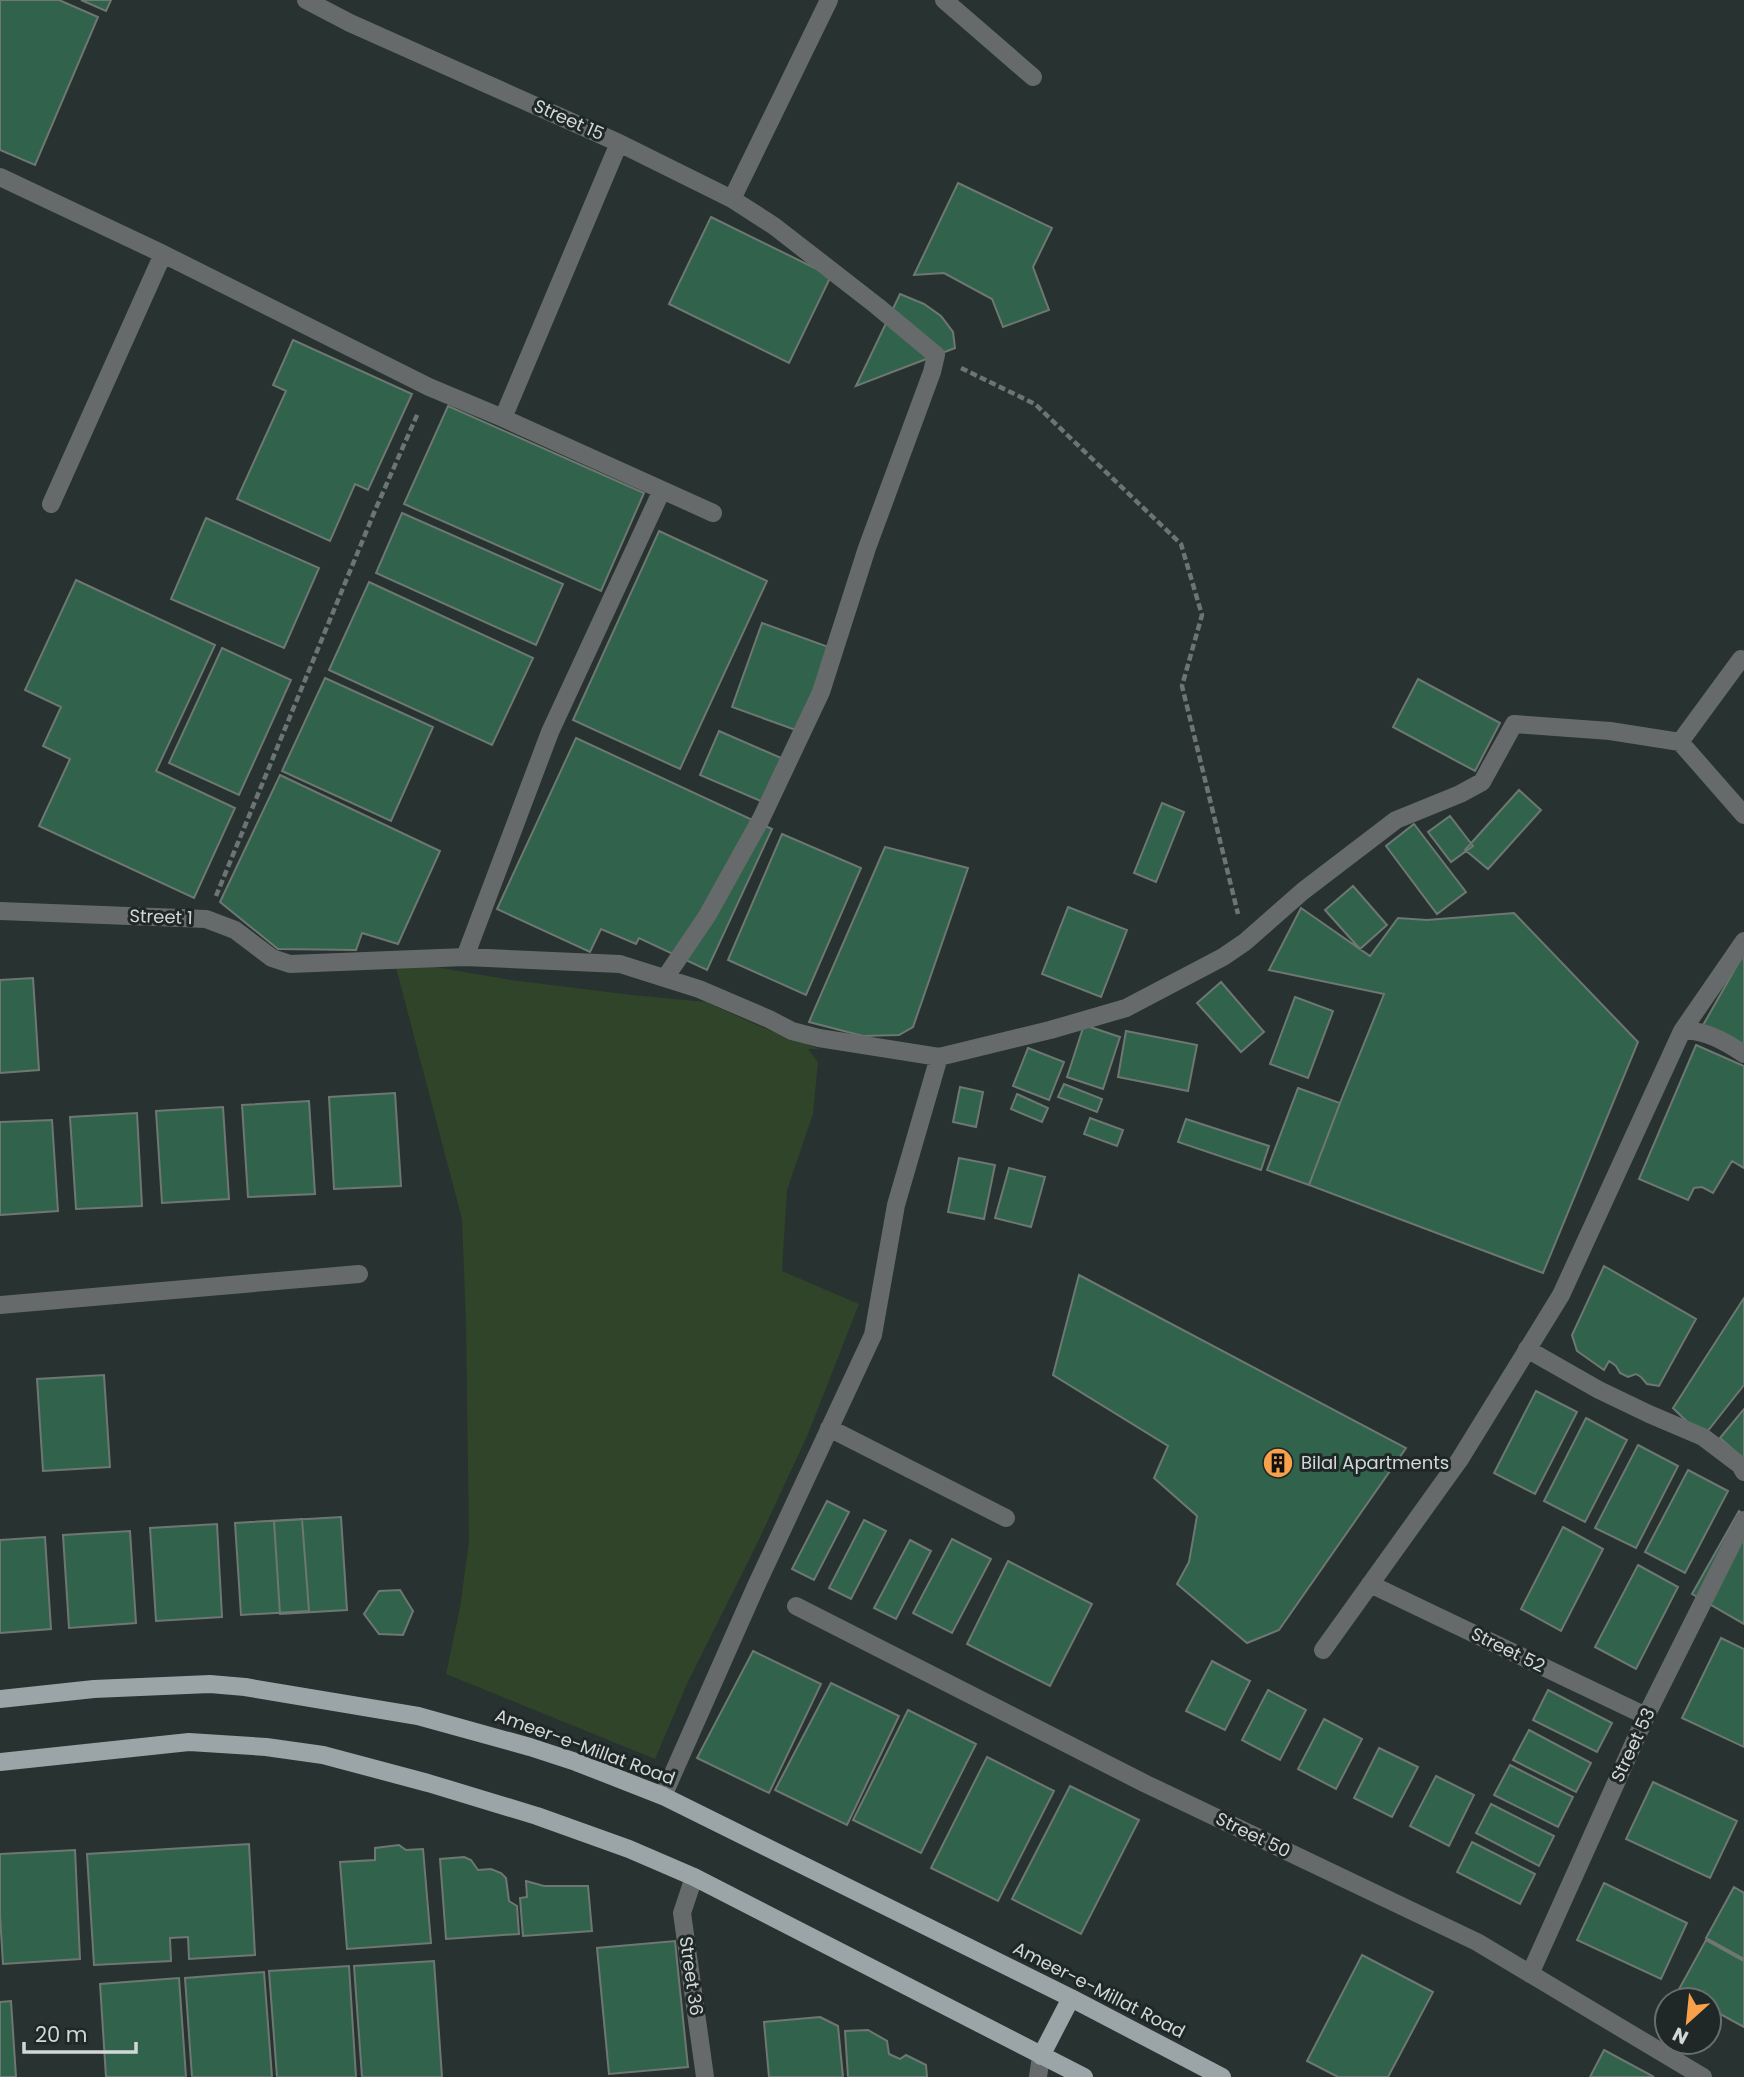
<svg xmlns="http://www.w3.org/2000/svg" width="1744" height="2077" font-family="Poppins,sans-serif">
<rect width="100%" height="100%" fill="#283231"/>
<path fill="#2f4428" d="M394 960 511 980 632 995 706 1002 759 1026 820 1049H808L818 1062 813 1114 787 1190 782 1271 859 1304 808 1434 755 1548 687 1684 655 1759 446 1674 460 1608 469 1541 466 1323 462 1219Z"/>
<path fill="#31634c" stroke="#6e7772" stroke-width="2" d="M0 0H59L98 17 35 165 0 150Z
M81 0H111L106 11Z
M958 183 1052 228 1033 267 1049 310 1003 327 992 299 944 273 914 275Z
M711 217 831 276 789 363 669 304Z
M900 294 924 304 941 316 953 332 955 348 856 386Z
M293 340 412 394 368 490 355 484 330 541 237 499 286 391 273 385Z
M448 406 644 493 601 591 404 504Z
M402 513 563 584 536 645 376 573Z
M206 518 319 568 284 648 171 599Z
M659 531 767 581 680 769 573 720Z
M76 580 215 645 156 771 235 808 194 898 39 826 70 759 43 746 61 707 25 690Z
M369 582 533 658 492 745 329 670Z
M762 623 834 649 804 733 732 707Z
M222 648 291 680 239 795 169 763Z
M325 678 433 727 391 821 282 771Z
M1418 679 1500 723 1475 771 1393 727Z
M719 731 788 761 770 805 700 775Z
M576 738 772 829 707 970 639 938 636 944 601 929 590 952 497 909Z
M280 775 440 851 398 944 362 933 356 950 278 949 220 902Z
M1519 790 1541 810 1488 869 1465 850Z
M1162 803 1184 812 1156 882 1134 873Z
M1450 816 1473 846 1451 862 1428 832Z
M1414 824 1466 892 1437 914 1386 846Z
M782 834 861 868 806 995 728 960Z
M885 847 968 868 913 1027 899 1035 863 1036 809 1022Z
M1353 886 1387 925 1360 949 1325 910Z
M1068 907 1127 930 1101 997 1042 974Z
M1301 908 1370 956 1398 918 1427 920 1514 913 1638 1042 1543 1273 1309 1185 1340 1103 1384 994 1269 970Z
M1744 953V1052L1702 1027Z
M33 978 39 1070 0 1073V980Z
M1221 982 1264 1032 1241 1052 1197 1003Z
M1295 997 1333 1011 1308 1078 1270 1064Z
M1084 1025 1120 1037 1103 1089 1067 1077Z
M1126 1031 1197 1045 1188 1091 1118 1077Z
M1696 1045 1744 1066V1168L1732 1161 1713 1193 1702 1187 1694 1188 1688 1200 1639 1179Z
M1028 1048 1064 1062 1049 1100 1013 1086Z
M1064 1084 1102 1099 1097 1112 1058 1097Z
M960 1087 983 1092 976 1127 953 1122Z
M1298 1088 1340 1103 1309 1185 1267 1170Z
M395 1093 401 1186 334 1189 329 1097Z
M1017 1094 1048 1108 1042 1122 1011 1109Z
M309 1101 315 1194 248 1197 242 1105Z
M223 1107 229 1199 162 1203 156 1111Z
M137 1113 142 1206 76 1209 70 1117Z
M1090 1118 1123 1130 1117 1146 1084 1134Z
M1186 1119 1269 1146 1261 1170 1178 1142Z
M52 1120 58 1211 0 1215V1122Z
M959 1158 995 1165 984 1219 948 1212Z
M1009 1168 1045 1177 1031 1227 995 1218Z
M1604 1266 1696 1319 1659 1386 1647 1384 1641 1377 1636 1374 1628 1377 1620 1373 1616 1366 1609 1361 1604 1370 1577 1351 1572 1335Z
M1079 1275 1406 1448 1279 1630 1247 1643 1177 1584 1189 1562 1197 1516 1154 1478 1168 1446 1053 1375Z
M1744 1298V1385L1703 1437 1673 1408Z
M104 1375 110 1467 43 1471 37 1379Z
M1536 1391 1577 1412 1535 1494 1494 1473Z
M1744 1409V1459L1720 1438Z
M1586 1418 1627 1440 1585 1522 1544 1501Z
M1638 1445 1678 1466 1636 1548 1595 1528Z
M1688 1470 1728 1491 1685 1573 1645 1552Z
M827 1501 849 1512 814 1580 792 1569Z
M1739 1511 1744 1515V1624L1692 1594Z
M341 1517 347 1610 280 1614 274 1521Z
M302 1519 309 1611 241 1615 235 1523Z
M864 1520 886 1531 851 1599 829 1588Z
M217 1524 222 1617 156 1621 150 1528Z
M1563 1527 1603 1549 1561 1631 1521 1609Z
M130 1531 136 1623 69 1628 63 1535Z
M45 1537 51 1629 0 1633V1540Z
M952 1539 991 1559 952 1633 913 1613Z
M910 1540 931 1551 896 1619 874 1608Z
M1008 1561 1092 1604 1050 1686 967 1644Z
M1638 1565 1678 1587 1636 1669 1595 1647Z
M400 1590 413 1611 403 1635 379 1634 364 1614 379 1591Z
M1721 1638 1744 1649V1747L1682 1718Z
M753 1651 821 1684 769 1793 697 1758Z
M1212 1661 1250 1681 1225 1730 1186 1711Z
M831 1683 899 1716 847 1825 775 1790Z
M1268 1690 1306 1710 1280 1760 1242 1740Z
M1548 1690 1612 1723 1597 1752 1533 1720Z
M908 1710 976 1744 921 1853 853 1820Z
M1324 1719 1362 1739 1336 1789 1298 1769Z
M1529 1730 1591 1763 1576 1792 1513 1760Z
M1379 1748 1418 1767 1392 1817 1354 1798Z
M987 1757 1054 1791 998 1901 931 1868Z
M1510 1765 1573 1797 1558 1827 1494 1795Z
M1436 1776 1474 1795 1449 1846 1410 1826Z
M1653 1782 1737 1821 1710 1878 1626 1839Z
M1070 1786 1139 1820 1081 1934 1012 1899Z
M1491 1804 1554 1836 1539 1866 1476 1833Z
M1472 1842 1535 1874 1520 1904 1457 1872Z
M249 1844 255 1955 189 1959 188 1937 170 1938 171 1961 94 1965 87 1854Z
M399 1845 406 1850 423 1849 431 1943 347 1949 340 1862 375 1860V1848Z
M75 1850 80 1959 3 1964 0 1916V1854Z
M464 1857 471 1860 478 1870 491 1869 501 1873 506 1878 509 1901 517 1906 519 1934 446 1939 440 1859Z
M526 1881 544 1886H588L592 1931 523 1936 520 1898 527 1897Z
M1604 1883 1687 1923 1661 1979 1577 1940Z
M1734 1887 1744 1893V1959L1706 1938Z
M1706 1940 1744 1961V2027L1709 2008V2000H1695L1678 1991Z
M675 1941 688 2067 609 2074 597 1948Z
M1362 1955 1433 1992 1388 2077H1338L1307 2061Z
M434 1961 442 2077H362L354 1966Z
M349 1966 356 2077H277L269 1971Z
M264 1972 272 2077H192L185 1978Z
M179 1978 186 2077H106L100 1984Z
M11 2001 16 2077H0V2002Z
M820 2017 838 2026 843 2077H769L764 2022Z
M868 2030 887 2041 889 2054 900 2059 906 2055 926 2065 927 2077H848L845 2031Z
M1604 2050 1654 2077H1590Z"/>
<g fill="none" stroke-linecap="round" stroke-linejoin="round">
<path stroke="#6c7574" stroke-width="4.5" stroke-dasharray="7 3.5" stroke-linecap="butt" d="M961 368 1035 404 1181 544 1202 615 1182 686 1238 914
M216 896 376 508 418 413"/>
<path stroke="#666a6b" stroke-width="18" d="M306 0 350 23 619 143 732 199 774 226 877 306 936 355 932 372 867 548 821 692 761 819 707 916 665 978
M944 0 1033 77
M0 177 163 254
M732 199 829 0
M503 418 713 513
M51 504 163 254 429 387 503 418 619 143
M1680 742 1741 659 1744 660
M0 911 206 919 235 930 272 958 290 964 465 957 620 964 699 989 769 1019 792 1031 819 1038 939 1057 1050 1030 1126 1008 1223 957 1245 942 1303 891 1396 820 1460 794 1482 782 1514 724 1610 731 1680 742 1744 815
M465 957 550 732 662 490
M1682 1031C1704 1029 1726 1042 1744 1054
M0 1305 359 1274
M1527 1349 1599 1390 1649 1414 1703 1437 1740 1465 1744 1472
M829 1428 1006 1518
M1370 1584 1646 1716
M796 1606 1146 1784 1477 1942 1703 2077
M1323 1650 1460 1459 1561 1295 1682 1031 1744 941
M663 1796 756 1586 873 1335 896 1205 939 1057
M694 1877 682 1913 705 2077
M1530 1974 1646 1716 1744 1520
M1038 2077 1041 2056"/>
<path stroke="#9ba4a6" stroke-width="18" d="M0 1699 94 1689 210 1684 245 1687 418 1716 530 1747 576 1762 663 1796 1071 1998 1222 2077
M0 1762 189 1742 266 1747 323 1755 428 1783 537 1816 629 1849 694 1877 1084 2077
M1041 2056 1071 1998"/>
</g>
<defs>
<g id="building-disc" transform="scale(1.575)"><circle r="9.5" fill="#f8a14a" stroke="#1f2827"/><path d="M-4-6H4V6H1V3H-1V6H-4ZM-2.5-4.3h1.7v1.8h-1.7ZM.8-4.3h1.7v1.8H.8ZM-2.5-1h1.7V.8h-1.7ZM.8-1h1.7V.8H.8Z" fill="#111"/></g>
</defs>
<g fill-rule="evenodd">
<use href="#building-disc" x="1278" y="1463"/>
</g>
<g text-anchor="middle" stroke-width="6" stroke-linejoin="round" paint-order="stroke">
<g font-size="18" fill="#d2d8d7" stroke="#1f2827">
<text transform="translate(569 120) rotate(24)" y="6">Street 15</text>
<text transform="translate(161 917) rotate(2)" y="6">Street 1</text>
<text transform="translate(1508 1650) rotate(26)" y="6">Street 52</text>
<text transform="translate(1633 1745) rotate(-65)" y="6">Street 53</text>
<text transform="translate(585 1747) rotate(20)" y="6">Ameer-e-Millat Road</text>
<text transform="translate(1253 1835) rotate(26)" y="6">Street 50</text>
<text transform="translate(691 1976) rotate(82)" y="6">Street 36</text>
<text transform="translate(1099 1990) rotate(27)" y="6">Ameer-e-Millat Road</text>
</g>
<g font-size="18" fill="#d2d8d7" stroke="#1f2827" text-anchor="start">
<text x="1301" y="1469">Bilal Apartments</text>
</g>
</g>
<g transform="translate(1688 2021) rotate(207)"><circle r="33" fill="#1f2827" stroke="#676e6d" stroke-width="2"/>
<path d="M0-5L12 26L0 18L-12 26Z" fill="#f8a14a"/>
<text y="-10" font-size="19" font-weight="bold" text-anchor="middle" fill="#d2d8d7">N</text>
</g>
<path d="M24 2042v10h112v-10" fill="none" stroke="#d2d8d7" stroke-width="3.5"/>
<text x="35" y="2042" font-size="21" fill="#d2d8d7" stroke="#1f2827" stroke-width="5" paint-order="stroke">20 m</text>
</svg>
